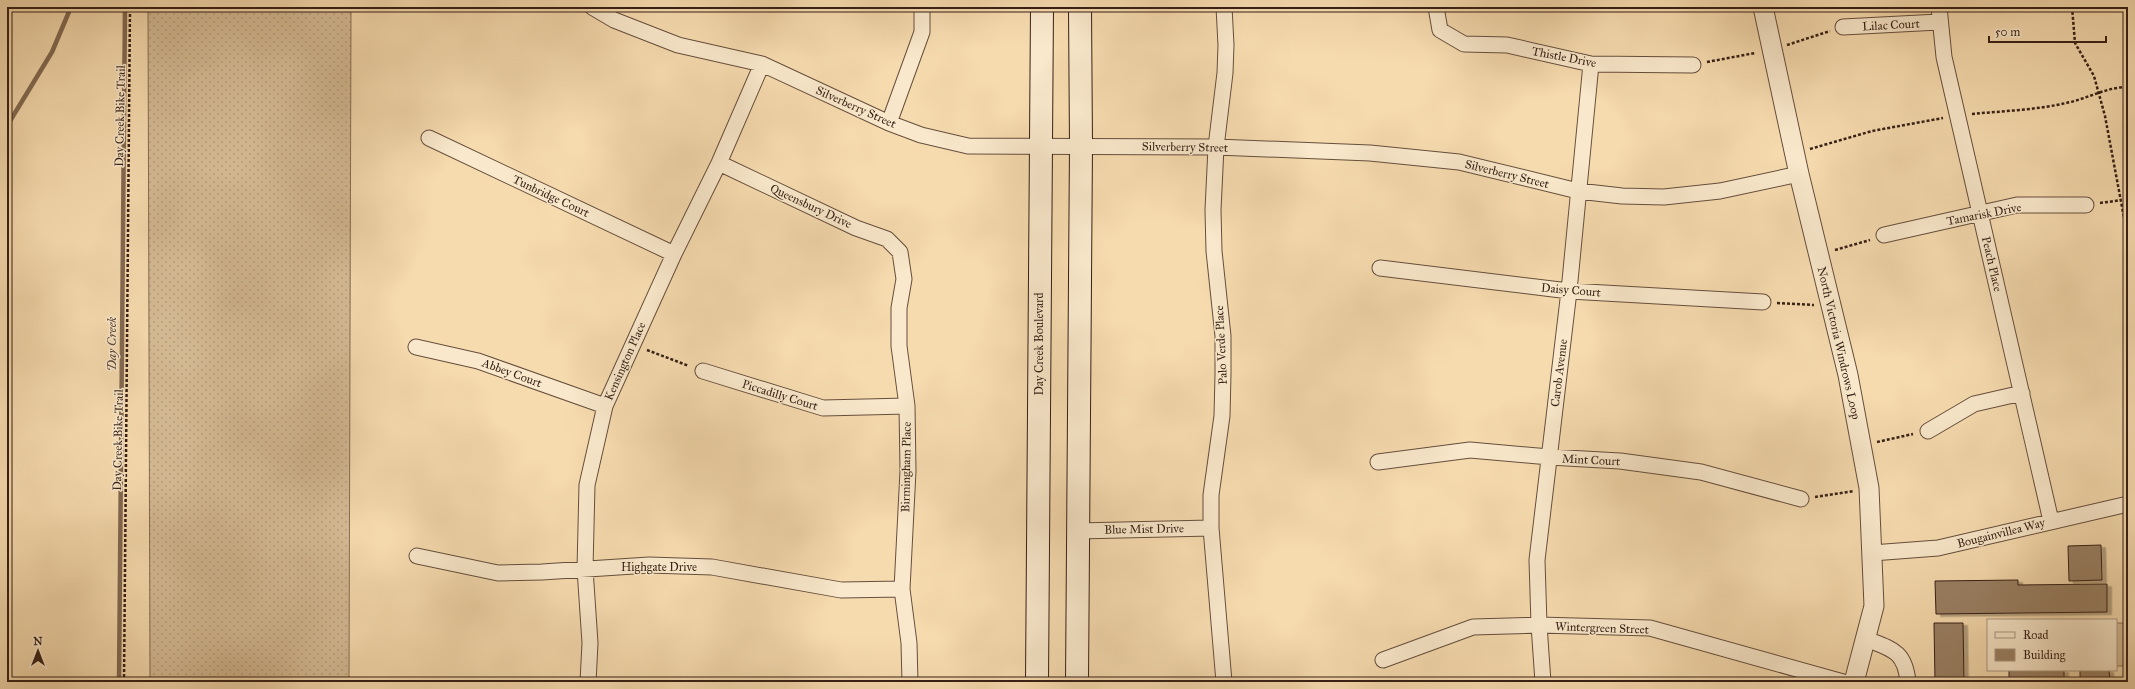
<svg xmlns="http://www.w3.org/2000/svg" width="2135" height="689" font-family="'IM FELL Great Primer',serif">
<defs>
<pattern id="grass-dots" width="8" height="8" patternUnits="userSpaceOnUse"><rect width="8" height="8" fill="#d5bb95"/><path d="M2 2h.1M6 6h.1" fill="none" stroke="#b7a080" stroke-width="1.8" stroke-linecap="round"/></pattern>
<filter id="shadow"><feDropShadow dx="4.5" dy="2.5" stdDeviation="0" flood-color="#0004"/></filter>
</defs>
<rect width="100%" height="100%" fill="#f6dbaf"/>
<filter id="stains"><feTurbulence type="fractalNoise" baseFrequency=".005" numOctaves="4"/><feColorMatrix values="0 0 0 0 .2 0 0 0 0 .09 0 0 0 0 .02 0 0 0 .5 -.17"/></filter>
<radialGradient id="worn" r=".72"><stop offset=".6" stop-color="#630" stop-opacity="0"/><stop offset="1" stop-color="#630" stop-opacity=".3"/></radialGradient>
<path fill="url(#grass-dots)" stroke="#866d55" d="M148 7H351L349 682H150Z"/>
<path fill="#d5bb95" stroke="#866d55" d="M2116 623H2128V666H2116Z"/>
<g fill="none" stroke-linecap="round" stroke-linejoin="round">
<path stroke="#826952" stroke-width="4.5" d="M10 121 52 52 71 7
M119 682 125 7"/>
</g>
<path fill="#9a8165" stroke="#361f15" filter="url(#shadow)" d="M2127 543H2128V577H2127Z
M2101 545 2102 580 2069 581 2068 546Z
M2018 580V585L2107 584V612L1936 614 1935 581Z
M1934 623H1963L1964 682H1935Z
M2009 670H2064V682H2009Z
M2080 670H2109L2110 682H2080Z"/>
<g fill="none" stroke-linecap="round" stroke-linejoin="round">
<g stroke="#664e3c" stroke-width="17">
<path id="minor" d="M592 7 614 20 678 45 762 64 889 123 921 135 968 146 1216 147 1370 153 1459 162 1578 191 1622 196 1664 197 1720 191 1799 174
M1436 7 1440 30 1464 44 1507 45 1591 64 1693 65
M1939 7 1944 57 2051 521
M1843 27 1939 22
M889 123 922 32V7
M429 138 674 254
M719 163 856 228 887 239 900 252 904 279 899 308V346L907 406 908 471 902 589 909 643 910 682
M1884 235 2017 205H2086
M1380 268 1569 291 1763 302
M416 347 478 361 605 406
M703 371 823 408 907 406
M1928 431 1974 404 2022 393
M1378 462 1470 450 1549 457 1620 461 1701 472 1801 499
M1077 531 1211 528
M1872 553 1938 548 2128 504
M417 556 498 573 542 572 649 565 712 567 841 590 902 589
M1866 639C1892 649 1905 651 1908 682
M1383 660 1473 627 1539 625 1650 628 1843 682
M588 682 590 643 585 569 587 485 605 406 674 254 719 163 762 64
M1224 682 1211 528V495L1222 416 1223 374V336L1214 251 1213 210 1216 147 1225 73 1226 45 1224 7
M1543 682 1539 625 1537 560 1569 291 1591 64"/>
</g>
<g stroke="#664e3c" stroke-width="21">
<path id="tertiary" d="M1763 7 1799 174 1848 375 1869 488 1874 606 1854 682"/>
</g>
<g stroke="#361f15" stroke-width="24">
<path id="secondary" d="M1037 682 1042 7
M1077 682 1081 146 1080 7"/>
</g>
<path stroke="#361f15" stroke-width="2.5" stroke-dasharray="3 2" stroke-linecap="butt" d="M2072 7 2075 43 2094 76 2105 116 2128 239
M1787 45 1830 31
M1707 62 1755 53
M1972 114C2003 111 2036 110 2066 103 2087 99 2106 87 2128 87
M1810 149 1872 131 1943 118
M2100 203 2122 200
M1835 250 1870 240
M1777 303 1814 305
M647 350 689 366
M1877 442 1913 434
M1815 497 1854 491
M124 682 130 7"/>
<use href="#minor" stroke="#f9e8cb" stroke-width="15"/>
<use href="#tertiary" stroke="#f9e8cb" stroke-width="19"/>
<use href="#secondary" stroke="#f9e8cb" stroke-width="22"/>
</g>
<g text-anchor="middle" stroke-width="3" stroke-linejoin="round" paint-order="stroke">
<g font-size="12" fill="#361f15" stroke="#f9e8cb">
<text transform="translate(1891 25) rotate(-3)" y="4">Lilac Court</text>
<text transform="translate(1564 57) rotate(11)" y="4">Thistle Drive</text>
<text transform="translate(856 107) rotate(24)" y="4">Silverberry Street</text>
<text transform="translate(120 116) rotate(-89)" y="4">Day Creek Bike Trail</text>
<text transform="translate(1185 147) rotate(1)" y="4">Silverberry Street</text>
<text transform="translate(1507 174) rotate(14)" y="4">Silverberry Street</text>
<text transform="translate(551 196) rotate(25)" y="4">Tunbridge Court</text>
<text transform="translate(811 206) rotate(25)" y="4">Queensbury Drive</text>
<text transform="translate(1984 214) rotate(-11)" y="4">Tamarisk Drive</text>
<text transform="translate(1992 264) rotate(77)" y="4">Peach Place</text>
<text transform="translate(1571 290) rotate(5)" y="4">Daisy Court</text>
<text transform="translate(1839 343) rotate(77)" y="4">North Victoria Windrows Loop</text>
<text transform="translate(1039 344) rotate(-90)" y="4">Day Creek Boulevard</text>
<text transform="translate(1221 345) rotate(-93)" y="4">Palo Verde Place</text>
<text transform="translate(625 361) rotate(-66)" y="4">Kensington Place</text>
<text transform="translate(512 373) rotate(20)" y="4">Abbey Court</text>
<text transform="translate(1559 373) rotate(-83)" y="4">Carob Avenue</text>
<text transform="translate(780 395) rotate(17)" y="4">Piccadilly Court</text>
<text transform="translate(118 440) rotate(-89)" y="4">Day Creek Bike Trail</text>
<text transform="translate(1591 460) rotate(3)" y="4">Mint Court</text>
<text transform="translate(906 467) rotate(-89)" y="4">Birmingham Place</text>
<text transform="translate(1144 529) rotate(-1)" y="4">Blue Mist Drive</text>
<text transform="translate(2001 533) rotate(-14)" y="4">Bougainvillea Way</text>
<text x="659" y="571">Highgate Drive</text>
<text transform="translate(1602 628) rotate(2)" y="4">Wintergreen Street</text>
</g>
<g font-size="13" font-style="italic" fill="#624a39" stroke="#f9e8cb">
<text transform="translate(111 344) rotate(-90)" y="5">Day Creek</text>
</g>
</g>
<rect width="2135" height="689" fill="none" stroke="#f6dbaf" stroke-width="24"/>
<rect x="8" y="8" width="2119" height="673" fill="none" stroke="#361f15" stroke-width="2"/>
<rect x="12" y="12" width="2111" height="665" fill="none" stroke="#361f15"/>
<rect x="1987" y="619" width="130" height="52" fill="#f9e8cb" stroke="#ab9882"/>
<rect x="1995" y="632" width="20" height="6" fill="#f9e8cb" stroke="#ab9882"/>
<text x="2023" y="639" font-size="12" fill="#361f15">Road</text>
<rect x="1995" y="649" width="20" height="12" fill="#9a8165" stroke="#ab9882"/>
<text x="2023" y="659" font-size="12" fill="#361f15">Building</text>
<g transform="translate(38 651)" stroke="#f9e8cb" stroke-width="3" paint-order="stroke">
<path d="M0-3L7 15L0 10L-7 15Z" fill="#361f15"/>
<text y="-6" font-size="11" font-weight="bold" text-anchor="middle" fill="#361f15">N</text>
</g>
<path d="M1989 36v6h117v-6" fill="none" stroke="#361f15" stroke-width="2"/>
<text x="1995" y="36" font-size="12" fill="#361f15" stroke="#f9e8cb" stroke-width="3" paint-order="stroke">50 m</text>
<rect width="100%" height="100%" filter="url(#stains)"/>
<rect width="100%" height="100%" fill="url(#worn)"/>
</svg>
